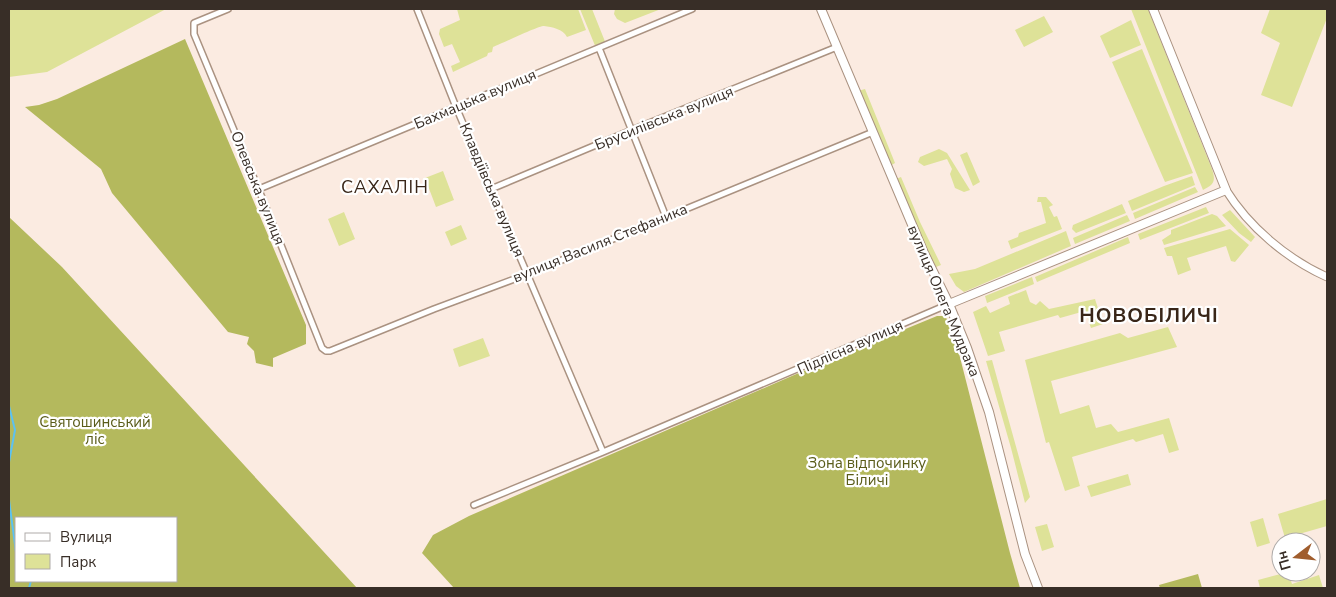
<svg xmlns="http://www.w3.org/2000/svg" width="1336" height="597" font-family="'Nunito Sans',sans-serif">
<rect width="100%" height="100%" fill="#fbebe1"/>
<path fill="#dee298" d="M9 9H166L47 72 9 77Z
M457 9H578L586 30 567 37C563 29 552 27 544 26 538 26 501 44 493 47L492 52 488 53 487 56 453 72 451 66 460 62 452 44 444 47 439 34 440 29 460 20Z
M580 9H592L606 44 596 48Z
M615 9H661L625 23 617 19 614 14Z
M1131 9H1148L1212 169C1216 181 1214 185 1203 190Z
M1270 9H1327V18L1292 107 1261 95 1280 43 1261 33Z
M1044 16 1053 32 1024 47 1015 30Z
M1131 20 1141 45 1110 58 1100 36Z
M1142 49 1193 173 1165 182 1112 62Z
M865 89 895 163 890 166 858 91Z
M939 149 947 153 970 190 964 192 955 188 950 174 952 169 947 159 924 166 918 162 920 157Z
M967 152 980 182 973 186 960 155Z
M443 171 454 200 436 207 425 178Z
M1192 176 1195 185 1132 211 1128 201 1164 186Z
M901 177 920 222 941 265 936 267 922 241 896 179Z
M1195 187 1198 192 1135 219 1133 213Z
M1038 197H1046L1053 205 1049 207 1054 217 1057 216 1062 229 1011 249 1008 241 1018 237 1019 233 1046 223 1041 202H1037Z
M1122 204 1126 213 1076 233 1072 229 1073 225Z
M1206 207 1209 213 1140 240 1138 234Z
M1230 210 1255 237 1251 242 1239 233 1222 215Z
M344 212 355 239 339 246 328 219Z
M1212 214 1217 216 1226 226 1164 245 1162 240 1171 234V230Z
M1127 215 1130 221 1075 244 1073 238Z
M461 225 467 239 451 246 445 232Z
M1230 229 1249 245 1235 262 1231 261 1226 246 1187 258 1191 270 1178 275 1172 256H1167L1164 248Z
M1066 231 1071 246 964 292 956 286 949 274 975 269Z
M1128 237 1130 243 1037 282 1035 277Z
M1032 277 1034 284 987 303 985 296Z
M1026 290 1030 302 1036 305 1040 301 1049 309 1095 299 1103 324 1091 328 1085 311 1060 318 1058 315 999 332 1005 351 988 356 973 312 986 306 990 313 1010 304 1008 297Z
M1168 327 1177 347 1051 381 1060 414 1089 405 1096 428 1111 424 1118 432 1169 418 1179 450 1169 453 1163 434 1136 442 1133 439 1072 457 1080 486 1065 491 1049 442 1046 443 1025 360 1120 333 1128 338Z
M483 338 490 356 459 367 453 349Z
M992 360 1030 497 1025 503 1011 448 986 361Z
M1128 474 1131 485 1091 497 1087 486Z
M1327 499V526L1285 538 1278 514Z
M1263 518 1270 543 1257 547 1250 522Z
M1047 524 1054 547 1042 551 1035 527Z
M1288 572 1292 584 1319 575 1323 588H1260L1258 580Z"/>
<path fill="#b4b95d" fill-rule="evenodd" d="M185 39 306 325V344L273 358V367L256 363 254 351 247 344 249 337 228 332 112 193 101 169 25 107 39 105 57 99Z
M9 217 62 267 357 588H9ZM16 518H176V581H16Z
M937 316H945L953 330 1010 553 1020 588H454L422 553 433 535 469 516 801 372Z
M1198 574 1202 588H1160L1159 585Z"/>
<g fill="none" stroke-linecap="round" stroke-linejoin="round">
<path stroke="#5cc1f0" stroke-width="2" d="M9 406 15 430 9 462
M9 500 16 552
M29 588 31 581"/>
<g stroke="#aa9281" stroke-width="8">
<path id="street" d="M228 9 194 23V34L263 200 322 348 326 351H330L434 309 528 274 873 132
M417 9 456 107 603 452
M599 48 666 217
M259 189 692 9
M491 189 632 130 837 47
M474 505 603 452 949 304"/>
</g>
<g stroke="#aa9281" stroke-width="9">
<path id="secondary" d="M1226 190C1249 227 1287 259 1327 277"/>
</g>
<g stroke="#aa9281" stroke-width="10">
<path id="primary" d="M821 9 924 253 949 304 967 348 989 412 1025 554 1038 588
M949 304 1226 190 1153 9"/>
</g>
<use href="#street" stroke="#fff" stroke-width="5"/>
<use href="#secondary" stroke="#fff" stroke-width="7"/>
<use href="#primary" stroke="#fff" stroke-width="8"/>
</g>
<g text-anchor="middle" stroke-width="4.5" stroke-linejoin="round" paint-order="stroke">
<g font-size="15" fill="#382e27" stroke="#fff">
<text transform="translate(475 99) rotate(-23)" y="5">Бахмацька вулиця</text>
<text transform="translate(664 118) rotate(-22)" y="5">Брусилівська вулиця</text>
<text transform="translate(258 188) rotate(68)" y="5">Олевська вулиця</text>
<text transform="translate(492 190) rotate(67)" y="5">Клавдіївська вулиця</text>
<text transform="translate(600 243) rotate(-22)" y="5">вулиця Василя Стефаника</text>
<text transform="translate(944 301) rotate(67)" y="5">вулиця Олега Мудрака</text>
<text transform="translate(850 347) rotate(-24)" y="5">Підлісна вулиця</text>
</g>
<g font-size="15" fill="#5a5c19" stroke="#fff">
<text x="95" y="427">Святошинський<tspan x="95" dy="17">ліс</tspan></text>
<text x="867" y="468">Зона відпочинку<tspan x="867" dy="17">Біличі</tspan></text>
</g>
<g font-size="18" letter-spacing="1" fill="#392618" stroke="#fff">
<text x="385" y="193">САХАЛІН</text>
</g>
<g font-size="20" font-weight="bold" letter-spacing="1" fill="#392618" stroke="#fff">
<text x="1149" y="322">НОВОБІЛИЧІ</text>
</g>
</g>
<rect width="1336" height="597" fill="none" stroke="#382e27" stroke-width="20"/>
<rect x="15" y="517" width="162" height="65" fill="#ffffff" stroke="#afaba9"/>
<rect x="25" y="533" width="25" height="8" fill="#ffffff" stroke="#afaba9"/>
<text x="60" y="542" font-size="15" fill="#382e27">Вулиця</text>
<rect x="25" y="554" width="25" height="15" fill="#dee298" stroke="#afaba9"/>
<text x="60" y="567" font-size="15" fill="#382e27">Парк</text>
<g transform="translate(1296 557) rotate(254)"><circle r="24" fill="#ffffff" stroke="#afaba9"/>
<path d="M0-4L9 19L0 12L-9 19Z" fill="#a05d2d"/>
<text y="-8" font-size="14" font-weight="bold" text-anchor="middle" fill="#382e27">Пн</text>
</g>
</svg>
